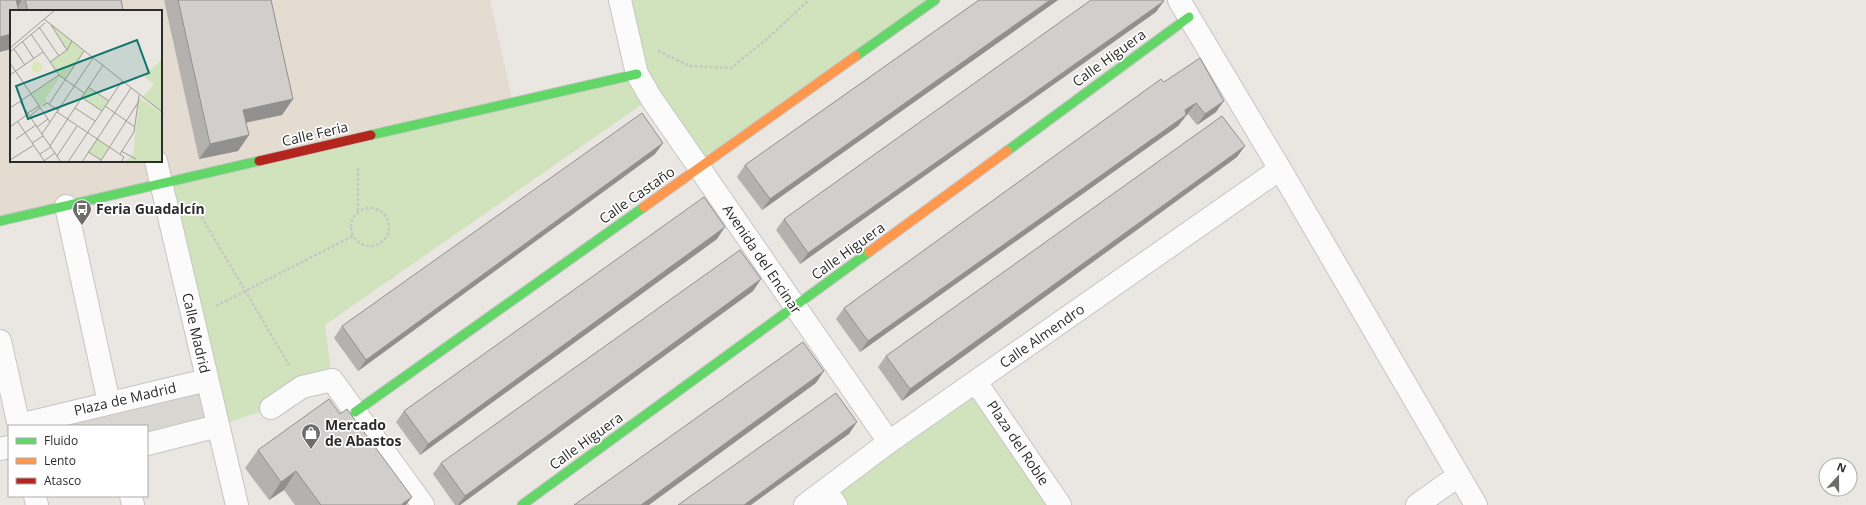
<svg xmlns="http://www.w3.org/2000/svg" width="1866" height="505" font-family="'Open Sans',sans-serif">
<rect width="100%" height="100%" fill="#eae6e2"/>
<path fill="#e4dcd1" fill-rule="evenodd" d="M0 0H490L513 102 0 221ZM11 11H161V161H11Z"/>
<path fill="#d1e3bc" d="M620 0H935L700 168 651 98 325 325 332 380 271 408 218 426 161 183 637 74Z
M976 382 1060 505H836L825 490Z"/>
<path fill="#dad6d2" d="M207 380 218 426 147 444V426H19Z"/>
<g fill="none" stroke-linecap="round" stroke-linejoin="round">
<g stroke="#c6c5c5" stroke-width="24">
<path id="street" d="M620 0 637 74 651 98 889 442
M1179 0 1280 169 1476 505
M156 161 237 505
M66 206 109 403
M0 341 19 426
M976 382 1060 505
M271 408 302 387 332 380 423 505
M19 425 207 380
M147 444 218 426
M0 449 9 447
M825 490 836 505
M35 496 37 505
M131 496 133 505
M805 505 889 442 1280 169
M1417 505 1458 476"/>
</g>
<g stroke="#c6c5c5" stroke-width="11">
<path id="fast" d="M856 56 935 0
M371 135 637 74
M1007 151 1189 17
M0 221 259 161
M355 412 644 207
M522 505 869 252"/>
</g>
<g stroke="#c6c5c5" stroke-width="11">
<path id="slow" d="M644 207 856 56
M869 252 1007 151"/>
</g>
<g stroke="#c6c5c5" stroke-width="11">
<path id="jam" d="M259 161 371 135"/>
</g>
<path stroke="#c7c7c6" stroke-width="2.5" stroke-dasharray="3 2" stroke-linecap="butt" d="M658 51 690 66 731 68 767 39 809 0
M194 204 289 365
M351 227a19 19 0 1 1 38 0a19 19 0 1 1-38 0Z
M358 211V166
M216 306 353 236"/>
<use href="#street" stroke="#fcfbfb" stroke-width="22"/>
<use href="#fast" stroke="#63d668" stroke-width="9"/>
<use href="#slow" stroke="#ff974d" stroke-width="9"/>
<use href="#jam" stroke="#b3261e" stroke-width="9"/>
</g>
<path fill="#b4b1af" d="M0 0H121L123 10V11H11Z
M164 0H271L293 99 282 115 246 123 249 135 238 151 199 159Z
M979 0H1058L762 210 737 177 745 165Z
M1156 12 800 264 776 230 784 219Z
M1164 82 1216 112 1197 125 1188 114 1186 116 1178 126 860 352 836 319 844 308Z
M663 143 655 154 358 371 334 338 342 326Z
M1237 157 902 401 878 367 886 356Z
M717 239 420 455 396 422 404 411Z
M761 279 753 291 460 505H455L433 474 441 463Z
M258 450 406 505H295L284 490 269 500 245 468Z"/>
<path fill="#92908e" d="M16 0H22L15 11Z
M1050 0H1058L762 210 770 199Z
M1164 1 1156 12 800 264 808 253Z
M11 34V49L0 52V37Z
M293 99 282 115 233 125 243 110Z
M1224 101 1216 112 1197 125 1205 114Z
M1196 103 1178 126 860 352 868 341 1185 110Z
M249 135 238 151 199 159 210 144Z
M663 143 655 154 358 371 366 360Z
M1245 146 1237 157 902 401 910 389Z
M725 227 717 239 420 455 428 444Z
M761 279 753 291 460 505H458L465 496Z
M824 371 816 383 649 505H641Z
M857 422 849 434 751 505H744Z
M296 471 284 490 269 500 281 482Z
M412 497 406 505H402V504Z"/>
<path fill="#d1cecb" stroke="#92908e" d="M0 0H16L19 11H11V34L0 37Z
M25 0H121L123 10 121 11H28Z
M178 0H271L293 99 243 110 249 135 210 144Z
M979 0H1050L770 199 745 165Z
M1091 0H1163L1164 1 808 253 784 219Z
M1200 58 1224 101 1205 114 1196 103 1185 110 1186 115 868 341 844 308 1161 79 1164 82Z
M642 113 663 143 366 360 342 326Z
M1222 116 1245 146 910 389 886 356Z
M704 197 725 227 428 444 404 411Z
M740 250 761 279 465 496 441 463Z
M803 342 824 371 641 505H574Z
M836 393 857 422 744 505H678Z
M329 399 340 414 347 409 412 497 402 504 403 505H321L296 471 281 482 258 450Z"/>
<defs>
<g id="bus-pin" transform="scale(1)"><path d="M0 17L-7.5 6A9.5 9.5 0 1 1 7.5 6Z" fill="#6e6d6c" stroke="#fff"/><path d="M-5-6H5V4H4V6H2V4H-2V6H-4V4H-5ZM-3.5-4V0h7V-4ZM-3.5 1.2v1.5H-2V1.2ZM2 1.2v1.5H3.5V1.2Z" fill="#fff"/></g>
<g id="shop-pin" transform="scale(1)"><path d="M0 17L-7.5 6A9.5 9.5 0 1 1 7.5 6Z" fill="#6e6d6c" stroke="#fff"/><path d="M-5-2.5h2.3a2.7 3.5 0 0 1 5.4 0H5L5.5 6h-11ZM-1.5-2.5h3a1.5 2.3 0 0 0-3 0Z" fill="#fff"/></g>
</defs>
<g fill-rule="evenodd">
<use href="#bus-pin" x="82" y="209"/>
<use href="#shop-pin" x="311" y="433"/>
</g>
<g text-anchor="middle" stroke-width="3.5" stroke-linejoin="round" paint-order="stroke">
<g font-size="14" fill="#2c2c2c" stroke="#fff">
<text transform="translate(1109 58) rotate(-36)" y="5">Calle Higuera</text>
<text transform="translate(315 134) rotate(-13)" y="5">Calle Feria</text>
<text transform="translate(637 195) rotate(-35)" y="5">Calle Castaño</text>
<text transform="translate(848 251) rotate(-36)" y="5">Calle Higuera</text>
<text transform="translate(762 259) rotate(56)" y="5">Avenida del Encinar</text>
<text transform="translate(196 333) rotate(77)" y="5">Calle Madrid</text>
<text transform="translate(1042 336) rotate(-35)" y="5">Calle Almendro</text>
<text transform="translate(125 399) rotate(-13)" y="5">Plaza de Madrid</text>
<text transform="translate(586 441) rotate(-36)" y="5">Calle Higuera</text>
<text transform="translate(1018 443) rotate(56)" y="5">Plaza del Roble</text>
</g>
<g font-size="14" font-weight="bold" fill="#2c2c2c" stroke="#fff" text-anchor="start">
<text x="96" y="214">Feria Guadalcín</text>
<text x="325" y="430">Mercado<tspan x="325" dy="16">de Abastos</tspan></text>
</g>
</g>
<g transform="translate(10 10)">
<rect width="152" height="152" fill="#eae6e2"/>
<path d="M40 13 74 41 55 70 50 67 35 89 37 93 30 98 21 84 49 65 40 52 57 40ZM152 49V103L132 87 144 75 134 66ZM78 77 99 91 92 101 71 87ZM129 87 152 104V152H114L123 145ZM87 129 99 137 91 150 78 142Z" fill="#d1e3bc"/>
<path d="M21.5 57a5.5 5.5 0 1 1 11 0a5.5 5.5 0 1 1-11 0Z" fill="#dce7ba"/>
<path fill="none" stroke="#9e9c99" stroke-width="1" d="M34 9 152 102M41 15 57 40M29 17 49 46M21 24 49 65 74 83M13 32 24 49M0 38 45 0M4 39 15 55M0 42 35 13M40 52 57 40 62 31M0 53 40 112M0 65 33 42M78 77 99 91M71 87 92 101M10 92 51 152M39 94 74 41M33 96 37 93 49 101M95 96 125 117M0 98 49 65M65 98 85 111M47 102 114 147 111 152M18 103 29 96M20 106 30 98M8 112 35 152M0 117 18 104M27 117 38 109M32 124 83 48M6 129 26 115M22 133 33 126M40 136 93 55M111 141 126 149M78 142 91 150M30 144 41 137M110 144 124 122 129 85M47 146 67 116M0 150 24 135M34 151 45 143M58 152 112 71M72 152 121 78M90 152 129 91"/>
<path fill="#0f766e" fill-opacity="0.15" stroke="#0f766e" stroke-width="2" d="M127 30 139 63 18 109 6 76Z"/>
<rect width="152" height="152" fill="none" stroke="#2c2c2c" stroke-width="2"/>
</g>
<rect x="8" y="425" width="140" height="72" fill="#ffffff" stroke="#ababab"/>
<rect x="16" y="438" width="20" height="6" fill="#63d668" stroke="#ababab"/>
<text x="44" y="445" font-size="12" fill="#2c2c2c">Fluido</text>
<rect x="16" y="458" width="20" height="6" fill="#ff974d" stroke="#ababab"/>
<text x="44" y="465" font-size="12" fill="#2c2c2c">Lento</text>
<rect x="16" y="478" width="20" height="6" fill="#b3261e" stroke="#ababab"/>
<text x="44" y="485" font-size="12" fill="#2c2c2c">Atasco</text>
<g transform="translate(1838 477) rotate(21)"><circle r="19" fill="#ffffff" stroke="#ababab"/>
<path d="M0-3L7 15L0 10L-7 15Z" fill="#6e6d6c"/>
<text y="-6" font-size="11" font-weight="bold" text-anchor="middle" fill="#2c2c2c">N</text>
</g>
</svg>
